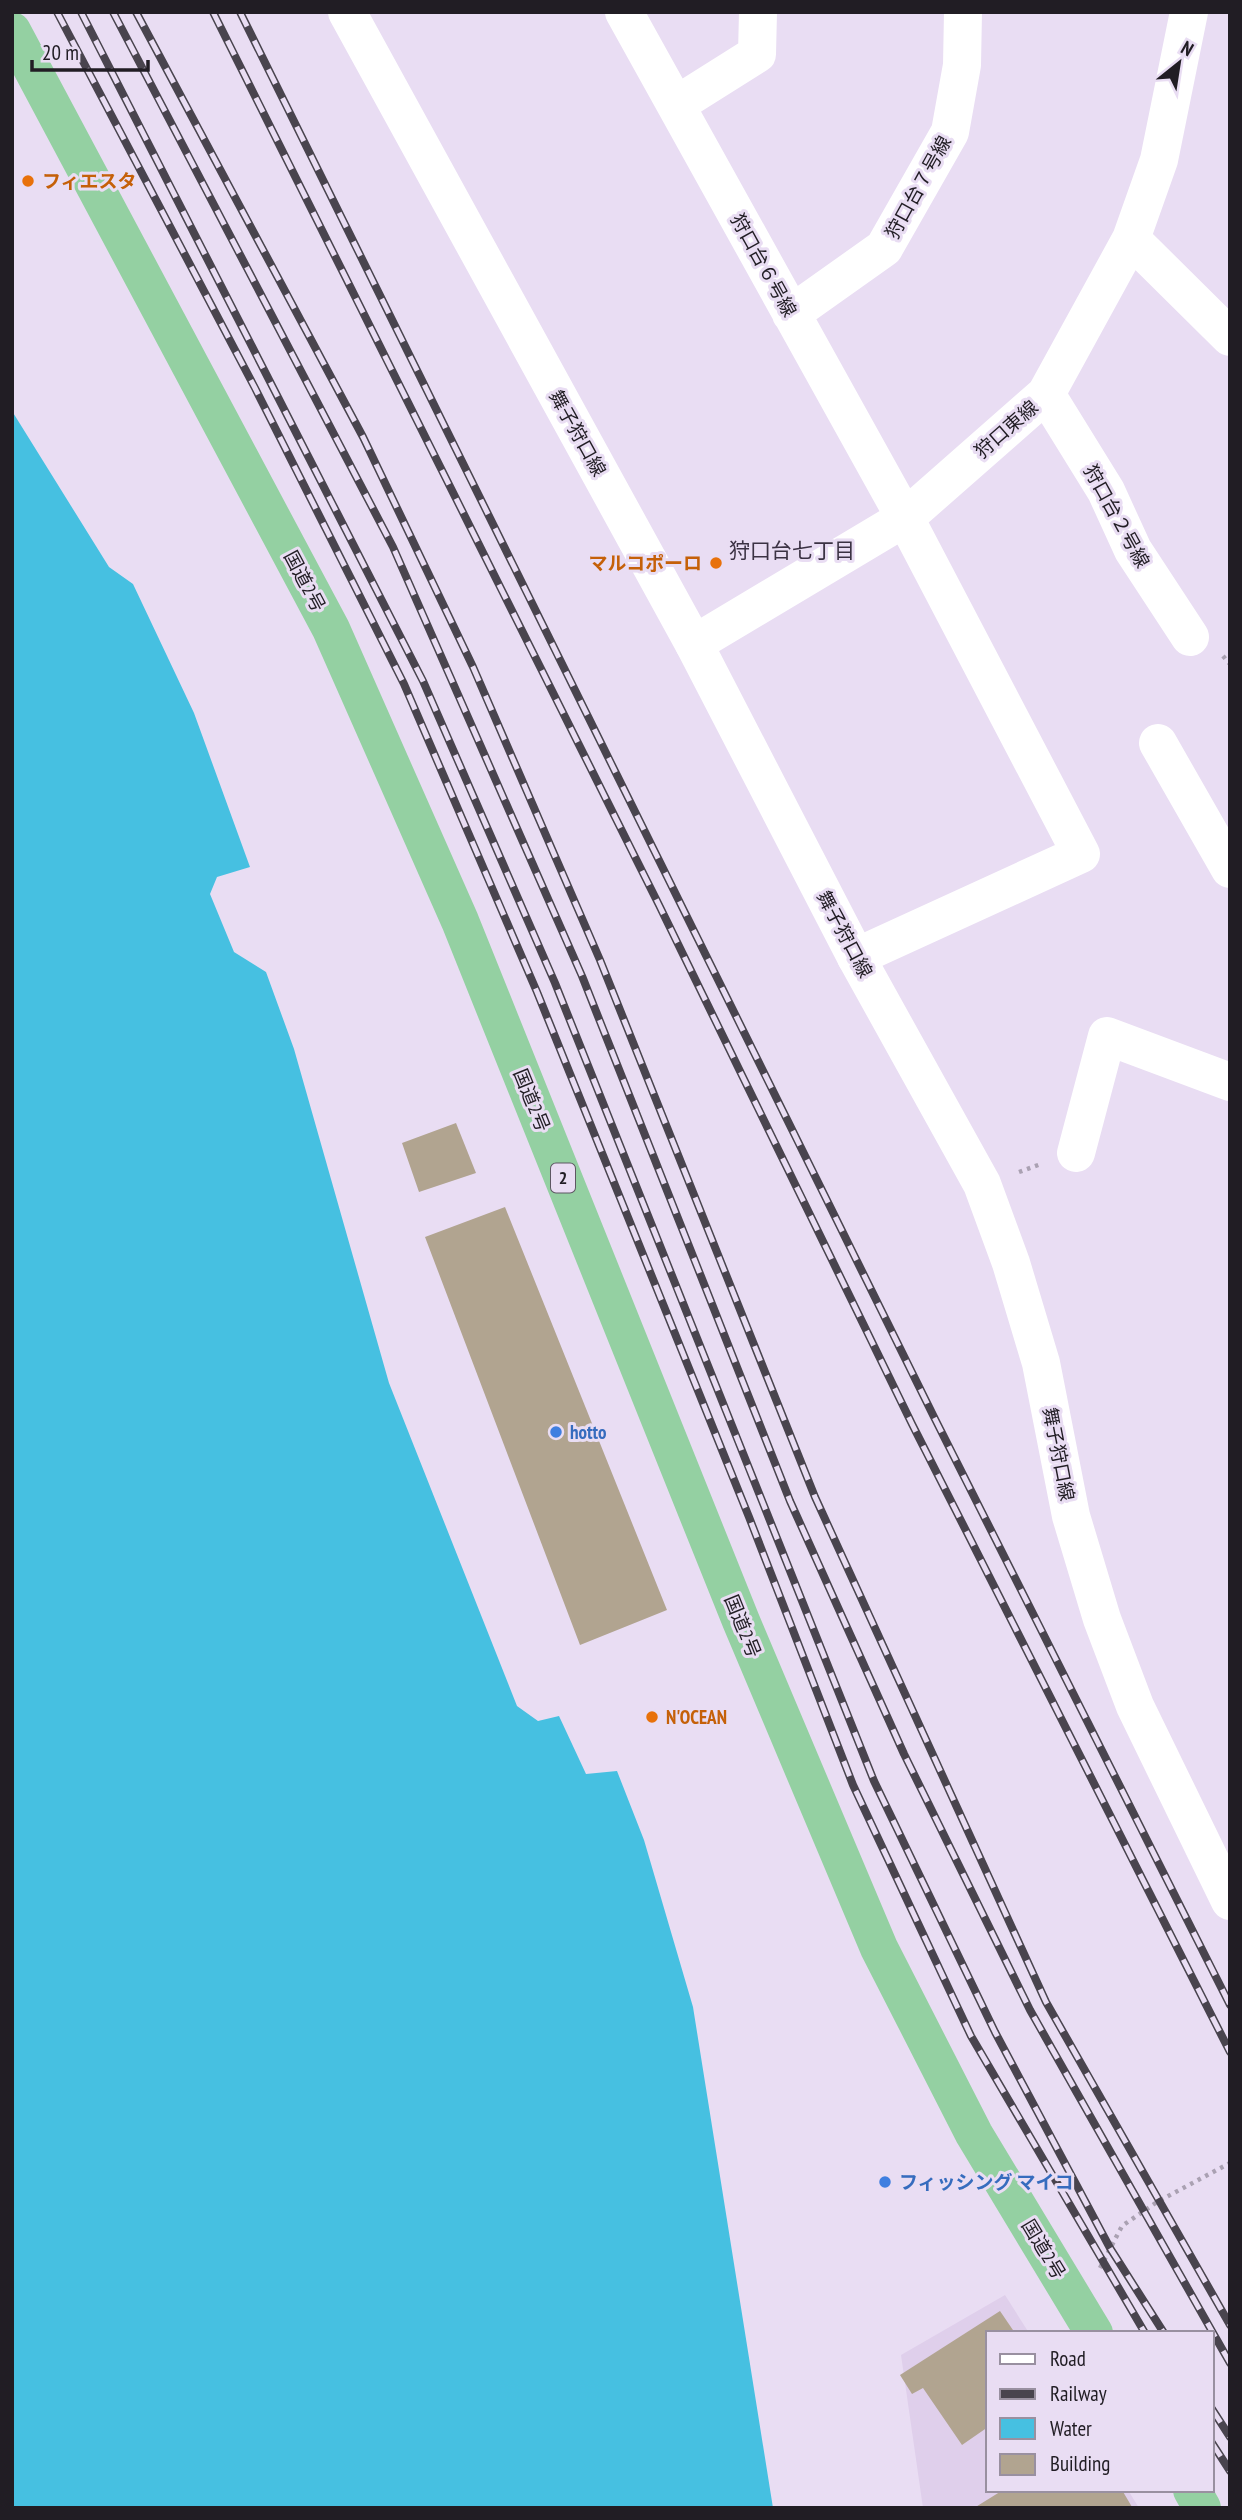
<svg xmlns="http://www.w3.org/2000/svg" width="1242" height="2520" font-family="'PT Sans Narrow','Noto Sans JP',sans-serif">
<rect width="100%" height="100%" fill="#e9ddf3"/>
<path fill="#dfcfeb" d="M1005 2295 1029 2333H988V2490H1128L1139 2508H923L901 2355Z"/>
<path fill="#46c0e1" d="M12 411 109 567 133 584 194 713 250 867 217 877 210 894 234 952 266 972 294 1049 389 1383 517 1706 538 1721 559 1716 586 1774 617 1771 644 1840 693 2007 773 2508H12Z"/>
<path fill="#b1a490" d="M456 1123 476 1173 419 1192 402 1143Z
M505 1207 667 1610 580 1645 425 1237Z
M1000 2311 1015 2333H988V2427L962 2445 923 2388 912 2394 900 2375Z
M1003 2490H1122L1132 2507 974 2508Z"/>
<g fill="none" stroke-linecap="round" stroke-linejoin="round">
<path stroke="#aaa1b2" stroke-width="4.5" stroke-dasharray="3.5 5" stroke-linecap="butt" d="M1223 656 1230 664
M1019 1172 1041 1164
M1100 2268 1122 2226 1157 2202 1230 2163"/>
<path stroke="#fff" stroke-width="38" d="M624 12 905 518 1081 854 856 957
M676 105 757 54 758 12
M1131 239 1230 337
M791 314 884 248 950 132 962 65 963 12
M1046 394 1106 491 1133 550 1190 637
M694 644 905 518 1046 394 1131 239 1159 160 1189 12
M1158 743 1230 869
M1076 1153 1107 1036 1230 1082"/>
<path stroke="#fff" stroke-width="38" d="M347 12 694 644 856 957 982 1184 1011 1263 1041 1363 1071 1516 1102 1619 1135 1706 1230 1901"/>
<path stroke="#94d0a2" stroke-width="38" d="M12 31 331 629 460 921 741 1621 879 1948 974 2134 1094 2333
M1192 2490 1202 2508"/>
<g stroke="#49444e" stroke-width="8">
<path id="rail" d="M57 12 255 388 404 684 537 992 749 1517 853 1785 971 2036 1145 2333
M81 12 423 681 555 983 874 1781 995 2032 1110 2248 1164 2333
M113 12 393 547 582 976 790 1501 904 1754 1030 2010 1230 2363
M136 12 363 437 473 667 600 960 815 1497 1046 2002 1230 2325
M213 12 659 905 912 1424 1230 2052
M240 12 935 1419 1230 2005
M1212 2409 1230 2437
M1212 2443 1230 2471"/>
</g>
<use href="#rail" stroke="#e9ddf3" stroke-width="5" stroke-dasharray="16" stroke-linecap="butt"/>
</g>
<g fill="#e8710a" stroke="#e9ddf3" stroke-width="2.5">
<circle cx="28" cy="181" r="7"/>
<circle cx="716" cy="563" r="7"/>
<circle cx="652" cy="1717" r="7"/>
</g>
<g fill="#3f7fe0" stroke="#e9ddf3" stroke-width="2.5">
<circle cx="556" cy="1432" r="7"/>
<circle cx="885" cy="2182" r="7"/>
</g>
<g text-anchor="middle" stroke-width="6" stroke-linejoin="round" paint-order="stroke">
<rect fill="#e9ddf3" stroke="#5d5762" stroke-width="2" x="551" y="1163.5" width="24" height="29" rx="5"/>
<g font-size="18" font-weight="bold" fill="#211d24">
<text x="563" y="1184">2</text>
</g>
<g font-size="19" font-weight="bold" fill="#c56008" stroke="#e9ddf3" text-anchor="start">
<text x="42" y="188">フィエスタ</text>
<text x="702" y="570" text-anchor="end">マルコポーロ</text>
<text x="666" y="1724">N'OCEAN</text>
</g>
<g font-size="19" fill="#211d24" stroke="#e9ddf3">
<text transform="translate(918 187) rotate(-61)" y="7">狩口台７号線</text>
<text transform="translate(764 265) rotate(61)" y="7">狩口台６号線</text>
<text transform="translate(1006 429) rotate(-41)" y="7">狩口東線</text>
<text transform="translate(578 433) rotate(61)" y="7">舞子狩口線</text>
<text transform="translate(1117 516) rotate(61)" y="7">狩口台２号線</text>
<text transform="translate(305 581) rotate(62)" y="7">国道2号</text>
<text transform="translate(845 934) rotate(62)" y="7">舞子狩口線</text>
<text transform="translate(532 1100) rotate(68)" y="7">国道2号</text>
<text transform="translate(1059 1454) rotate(79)" y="7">舞子狩口線</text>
<text transform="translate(743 1626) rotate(68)" y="7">国道2号</text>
<text transform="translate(1044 2249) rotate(59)" y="7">国道2号</text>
</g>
<g font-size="19" font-weight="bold" fill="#366cbe" stroke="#e9ddf3" text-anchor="start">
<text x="570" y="1439">hotto</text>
<text x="899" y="2189">フィッシング マイコ</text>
</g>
<g font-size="21" fill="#3b3243" stroke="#e9ddf3">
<text x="792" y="558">狩口台七丁目</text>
</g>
</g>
<rect width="1242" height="2520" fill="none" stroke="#211d24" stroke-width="28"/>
<rect x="986" y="2331" width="228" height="161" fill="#e9ddf3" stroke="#9990a0" stroke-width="2"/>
<rect x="1000" y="2354" width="35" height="10" fill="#ffffff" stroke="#9990a0" stroke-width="2"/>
<text x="1050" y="2366" font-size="21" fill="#211d24">Road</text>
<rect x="1000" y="2389" width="35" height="10" fill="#49444e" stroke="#9990a0" stroke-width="2"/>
<text x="1050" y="2401" font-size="21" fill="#211d24">Railway</text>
<rect x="1000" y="2418" width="35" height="21" fill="#46c0e1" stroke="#9990a0" stroke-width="2"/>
<text x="1050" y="2436" font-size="21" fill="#211d24">Water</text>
<rect x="1000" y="2454" width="35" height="21" fill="#b1a490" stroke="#9990a0" stroke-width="2"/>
<text x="1050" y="2471" font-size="21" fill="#211d24">Building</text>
<g transform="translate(1179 63) rotate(30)" stroke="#e9ddf3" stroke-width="5" paint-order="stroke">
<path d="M0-5L12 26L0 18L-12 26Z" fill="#211d24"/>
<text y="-10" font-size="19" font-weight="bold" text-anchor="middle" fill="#211d24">N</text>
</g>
<path d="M32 60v10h116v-10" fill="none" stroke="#211d24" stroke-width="3.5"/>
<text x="42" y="60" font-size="21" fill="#211d24" stroke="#e9ddf3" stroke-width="5" paint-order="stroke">20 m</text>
</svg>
